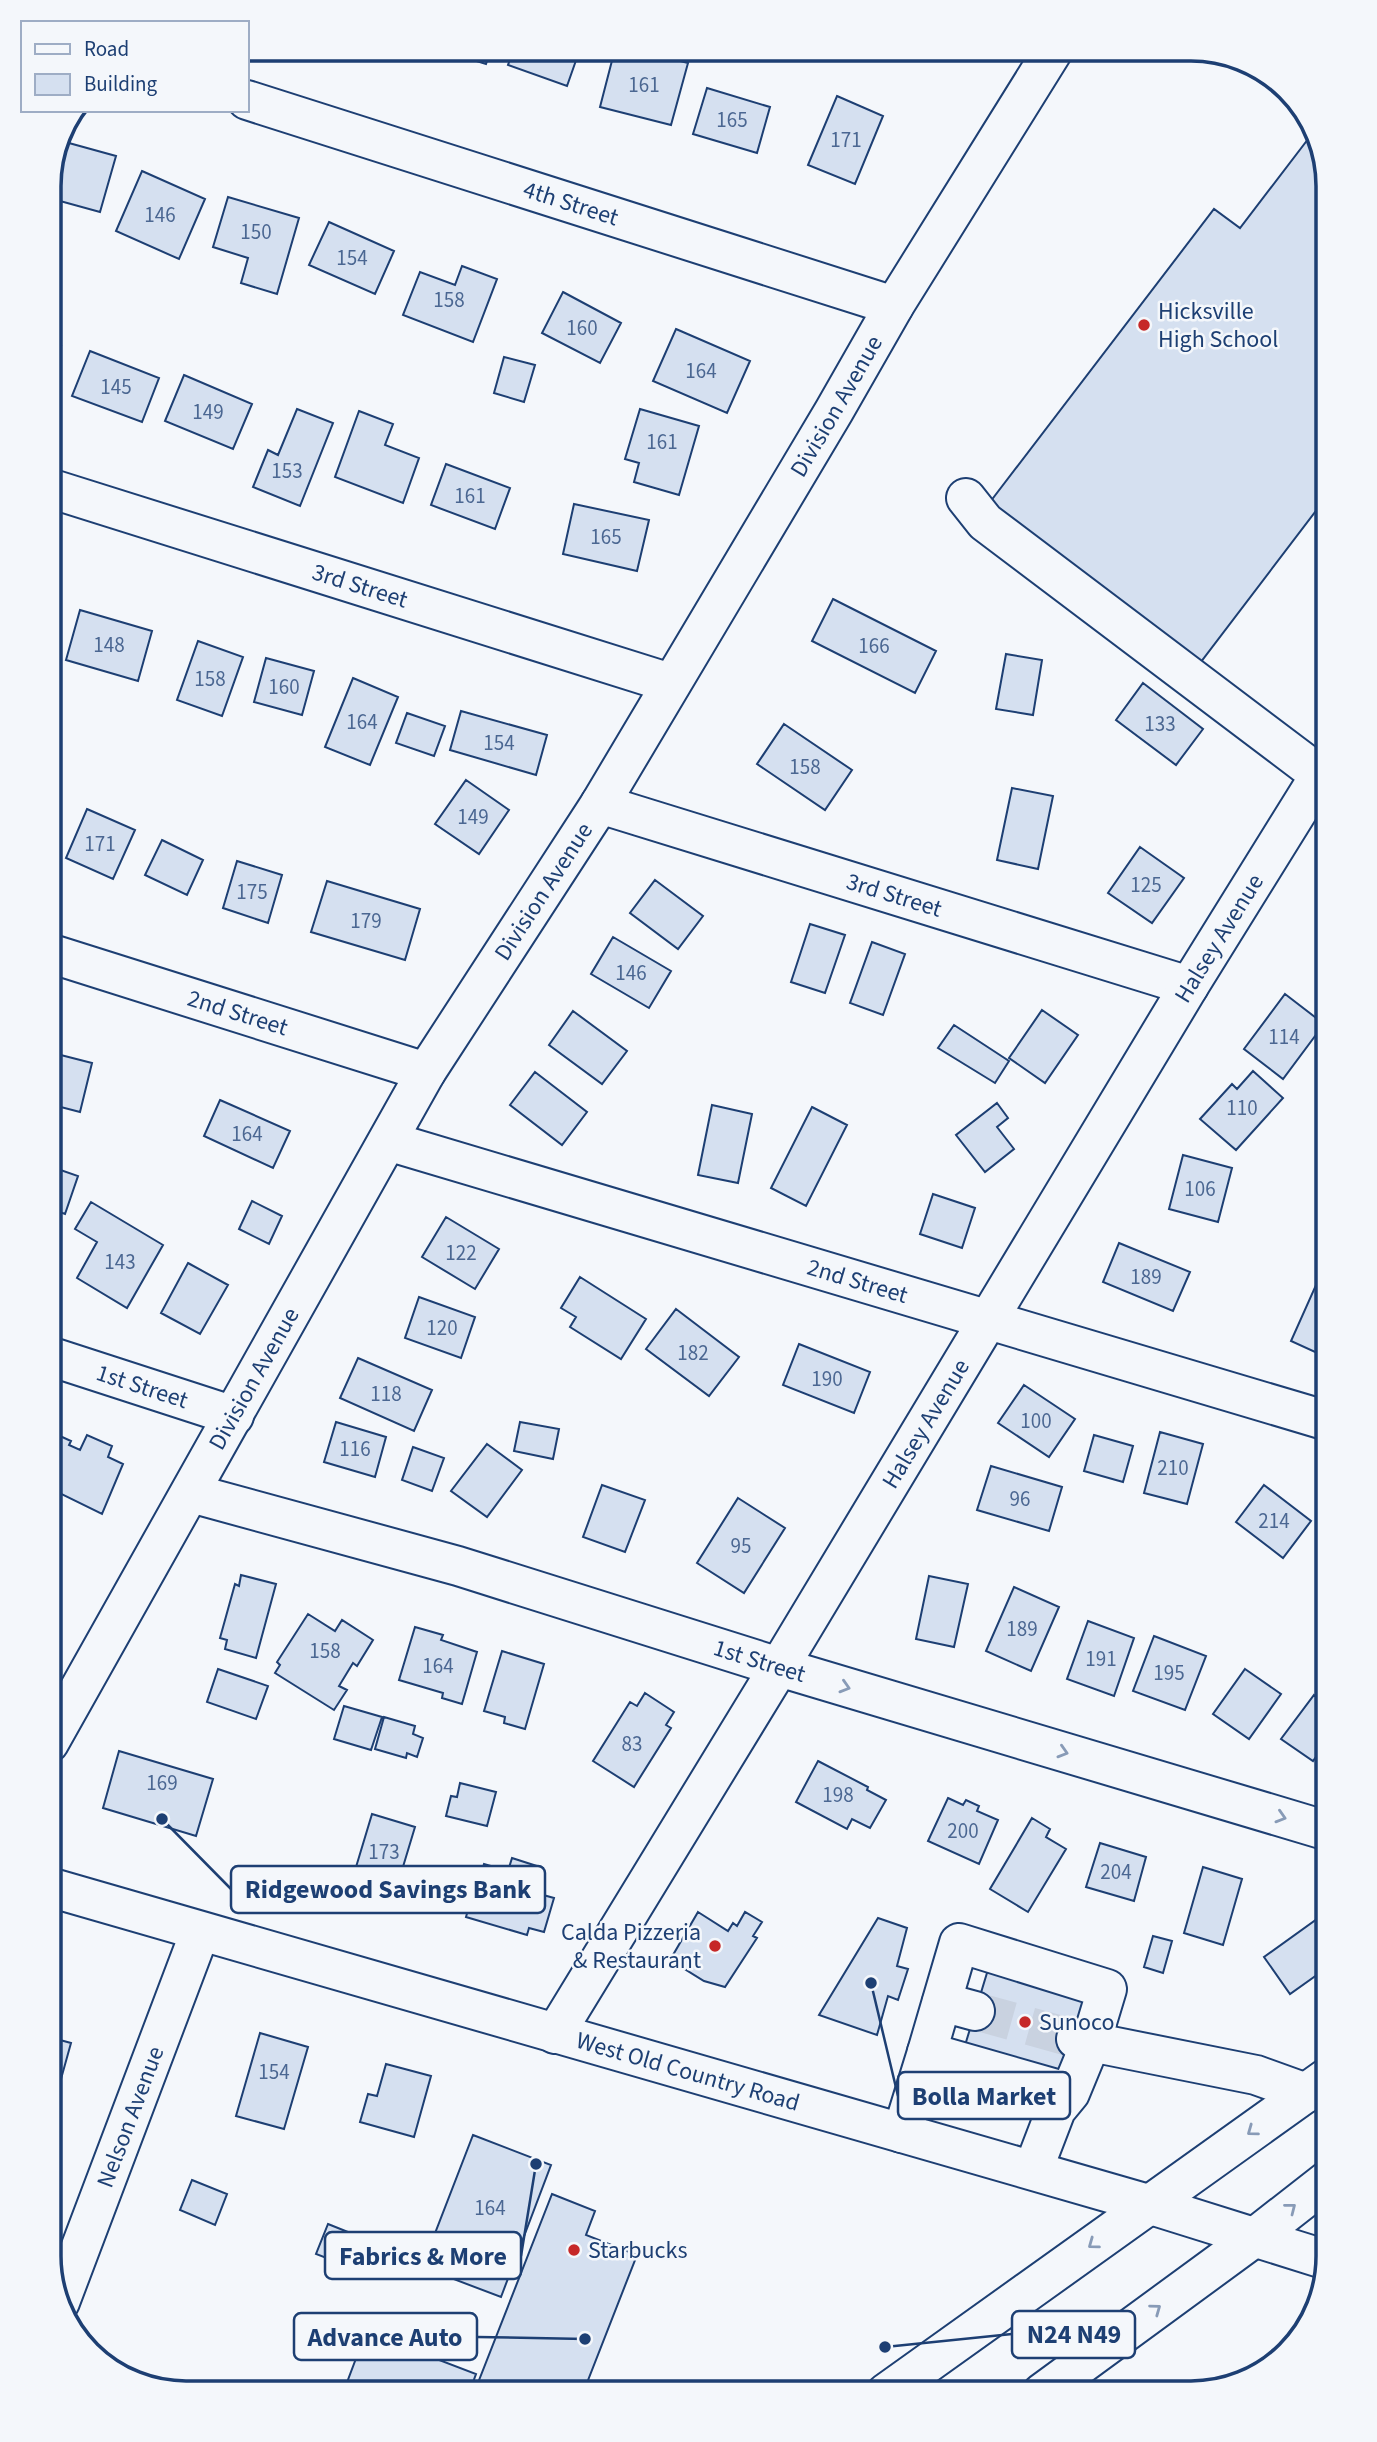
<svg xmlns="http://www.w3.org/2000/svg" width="1377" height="2442" font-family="'Source Sans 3',sans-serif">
<rect width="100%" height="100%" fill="#f4f7fb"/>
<path fill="#d5e0f0" stroke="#1d3f73" stroke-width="2" d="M438 49H491L486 64Z
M514 49H580L567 86 508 65Z
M615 49H635L688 63 671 125 600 107Z
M707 88 770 107 757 153 693 134Z
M837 96 883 116 855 184 808 165Z
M1315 130 1328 187V495L1197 667 987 506 1214 209 1240 228Z
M58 140 116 156 100 212 49 198V178Z
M142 171 205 199 179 259 116 231Z
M228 197 299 218 277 294 241 283 248 258 213 247Z
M329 222 394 251 375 294 309 265Z
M462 266 497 279 473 342 403 315 420 272 455 285Z
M563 292 621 323 600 363 542 333Z
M676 329 750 361 727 413 653 381Z
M49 341 61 346 49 376Z
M90 351 159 378 142 422 72 396Z
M504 357 535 365 524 402 494 393Z
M184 375 252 404 233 449 165 421Z
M297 409 333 423 300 506 253 487 268 450 278 455Z
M640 409 699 426 679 495 634 482 639 463 625 459Z
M359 411 393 424 385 445 419 458 403 503 335 477Z
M446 464 510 488 495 529 431 505Z
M574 504 649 520 637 571 563 554Z
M833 599 936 651 915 693 812 641Z
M80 610 152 631 138 681 66 660Z
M198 641 243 657 222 716 177 700Z
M1006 654 1042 660 1033 715 996 709Z
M266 658 314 671 302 715 254 702Z
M353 678 398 697 370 765 325 747Z
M1143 683 1203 729 1176 765 1116 720Z
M461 711 547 735 536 775 450 750Z
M407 713 445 726 434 756 396 743Z
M784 724 852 770 825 810 757 764Z
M49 770 60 774 49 801Z
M466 780 509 810 479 854 435 824Z
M1012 788 1053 796 1038 869 997 860Z
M87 809 135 830 113 879 66 858Z
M162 840 203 860 187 895 145 875Z
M1140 847 1184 878 1152 923 1108 893Z
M237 861 282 875 268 923 223 908Z
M655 880 703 916 678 949 630 913Z
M327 881 420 909 405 960 311 932Z
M1328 914V936L1317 928Z
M810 924 845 935 825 993 791 982Z
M613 937 671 971 649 1008 591 974Z
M872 942 905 954 883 1015 850 1003Z
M1285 994 1324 1024 1283 1079 1244 1049Z
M1042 1010 1078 1035 1045 1083 1009 1058Z
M573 1011 627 1051 602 1084 549 1045Z
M954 1025 1009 1061 995 1083 938 1048Z
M49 1052 92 1063 80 1112 49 1104Z
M1253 1071 1283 1098 1236 1150 1200 1119 1232 1084 1237 1089Z
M535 1072 587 1112 562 1145 510 1105Z
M220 1100 290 1131 273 1168 204 1136Z
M997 1103 1008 1118 997 1127 1014 1149 985 1172 956 1135Z
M712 1105 752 1114 738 1183 698 1175Z
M812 1107 847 1125 806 1206 771 1188Z
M1183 1155 1232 1168 1218 1222 1169 1209Z
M49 1166 78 1176 65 1214 49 1208Z
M933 1194 975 1208 962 1248 920 1234Z
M252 1201 282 1216 269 1244 239 1229Z
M91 1202 163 1245 127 1308 77 1278 97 1242 75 1229Z
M446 1217 499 1249 475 1289 422 1257Z
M1119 1243 1190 1272 1173 1311 1103 1282Z
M188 1263 228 1285 200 1334 161 1313Z
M580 1277 646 1319 621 1359 570 1327 576 1317 561 1308Z
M1316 1285 1328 1291 1326 1357 1291 1341Z
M419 1297 475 1317 461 1358 405 1338Z
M676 1309 739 1357 709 1396 646 1349Z
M799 1344 870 1372 854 1413 783 1385Z
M358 1358 432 1390 414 1431 340 1398Z
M1024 1385 1075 1419 1049 1457 998 1423Z
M336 1422 386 1437 375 1477 324 1462Z
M520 1422 559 1429 553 1459 514 1451Z
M49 1431 71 1441 69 1445 80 1450 87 1435 112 1446 108 1457 123 1464 102 1514 49 1488Z
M1160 1432 1203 1444 1187 1504 1144 1493Z
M1094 1435 1133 1446 1123 1482 1084 1471Z
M487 1444 522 1470 487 1517 451 1491Z
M413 1447 444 1458 432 1491 402 1480Z
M991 1466 1062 1487 1049 1531 977 1510Z
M602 1485 645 1500 625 1552 583 1537Z
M1264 1485 1311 1521 1283 1558 1236 1522Z
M738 1498 785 1528 744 1593 697 1563Z
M1328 1524V1547L1317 1540Z
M241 1575 276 1584 256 1658 225 1649 227 1640 220 1638 235 1584 239 1586Z
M929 1576 968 1584 954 1647 916 1639Z
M1014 1587 1059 1607 1031 1671 986 1651Z
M308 1614 335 1631 342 1620 373 1640 357 1666 353 1663 339 1686 347 1690 334 1710 275 1673 280 1665 277 1662Z
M1088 1621 1134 1638 1114 1696 1067 1679Z
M415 1627 443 1635 441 1640 477 1652 462 1704 442 1698 443 1693 399 1680Z
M1154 1636 1206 1656 1185 1710 1133 1691Z
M502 1651 544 1664 525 1729 504 1723 505 1717 484 1711Z
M218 1669 268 1686 256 1719 207 1702Z
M1245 1669 1281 1694 1249 1739 1213 1714Z
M645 1693 674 1712 666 1725 671 1728 634 1787 593 1761 630 1702 637 1706Z
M1314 1695 1328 1705V1740L1313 1761 1281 1739Z
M344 1706 382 1717 371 1750 334 1739Z
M384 1717 415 1726 413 1734 423 1738 417 1757 407 1753 406 1758 375 1749Z
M119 1751 213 1779 196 1836 103 1808Z
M818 1761 868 1787 867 1790 886 1800 870 1828 852 1819 847 1829 796 1802Z
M460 1783 496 1792 487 1826 446 1816 451 1796 457 1797Z
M948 1798 963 1805 966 1800 979 1806 977 1811 998 1820 979 1864 928 1841Z
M372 1814 415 1827 396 1890 353 1877Z
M1032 1818 1050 1829 1046 1837 1066 1849 1028 1912 990 1889Z
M1100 1843 1146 1857 1134 1901 1086 1887Z
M512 1858 543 1868 536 1893 554 1898 544 1932 529 1928 527 1935 466 1917 468 1910 451 1905 462 1871 480 1877 484 1864 508 1871Z
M1203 1867 1242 1879 1223 1945 1184 1933Z
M698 1912 728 1931 733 1923 737 1926 745 1912 762 1922 753 1936 757 1938 725 1987 704 1981 675 1963 673 1955Z
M1324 1914 1328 1920V1967L1290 1994 1264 1957Z
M878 1918 907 1928 897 1966 908 1969 898 2000 888 1996 877 2035 819 2015Z
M1153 1936 1172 1941 1163 1973 1144 1967Z
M990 1963 1090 1993 1063 2082 963 2052Z
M260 2033 308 2047 284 2129 236 2116Z
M49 2037 71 2043 61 2079 55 2077 51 2092Z
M386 2064 431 2076 414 2137 360 2122 368 2094 377 2096Z
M473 2135 551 2165 501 2297 422 2267Z
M192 2180 227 2194 215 2225 180 2210Z
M552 2194 595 2211 586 2235 637 2255 583 2393H474Z
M328 2224 388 2248 376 2277 316 2254Z
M366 2332 476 2374 469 2393H343Z"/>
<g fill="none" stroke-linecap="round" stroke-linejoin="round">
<path stroke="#c9d2e0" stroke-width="38" stroke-dasharray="38 19" stroke-linecap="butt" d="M975 2011 1076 2039"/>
<g stroke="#1d3f73" stroke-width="42">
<g id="minor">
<path id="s1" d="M247 100 894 306"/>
<path id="s2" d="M49 488 670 683"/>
<path id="s3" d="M600 804 1189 986"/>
<path id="s4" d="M49 953 426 1072"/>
<path id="s5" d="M388 1141 1328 1421"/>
<path id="s6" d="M49 1356 234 1416"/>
<path id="s7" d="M191 1493 458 1566 779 1667 1328 1831"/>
<path id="s8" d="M49 1743 426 1072 600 804 834 411 894 306 1054 49"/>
<path d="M942 2002 975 2011"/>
<path id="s9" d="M555 2034 779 1667 1189 986 1320 775 985 522 966 498"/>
<path d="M1076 2039 1256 2075 1306 2093"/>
<path d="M902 2133 927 2052"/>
<path d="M1033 2170 1056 2110 1070 2093 1091 2042 1107 1989 959 1943 927 2052 1070 2093"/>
<path id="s10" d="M60 2302 200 1932"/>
</g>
</g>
<g stroke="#1d3f73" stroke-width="42">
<g id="major">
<path id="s11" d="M49 1887 1148 2204 1327 2260"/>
<path d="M886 2393 1328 2077"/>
<path d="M1042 2393 1255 2237 1328 2180"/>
</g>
</g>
<use href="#minor" stroke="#f4f7fb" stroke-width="38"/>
<use href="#major" stroke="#f4f7fb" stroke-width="38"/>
</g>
<defs><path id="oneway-chevron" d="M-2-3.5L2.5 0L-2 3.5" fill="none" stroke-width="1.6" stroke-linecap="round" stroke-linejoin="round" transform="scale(1.75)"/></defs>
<g stroke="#889bb7">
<use href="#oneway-chevron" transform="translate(845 1687) rotate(17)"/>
<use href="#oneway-chevron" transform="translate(1063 1752) rotate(17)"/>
<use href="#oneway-chevron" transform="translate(1281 1817) rotate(17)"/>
<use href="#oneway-chevron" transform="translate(1252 2131) rotate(144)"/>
<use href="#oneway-chevron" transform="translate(1291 2208) rotate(-38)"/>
<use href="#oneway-chevron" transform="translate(1093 2244) rotate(144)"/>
<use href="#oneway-chevron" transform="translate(1156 2309) rotate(-36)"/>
</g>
<g fill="#c62828" stroke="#f4f7fb" stroke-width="2.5">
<circle cx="1144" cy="325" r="7"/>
<circle cx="715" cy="1946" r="7"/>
<circle cx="1025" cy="2022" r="7"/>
<circle cx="574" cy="2250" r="7"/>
</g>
<g text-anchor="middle" stroke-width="5" stroke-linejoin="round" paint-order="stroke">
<g font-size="21" fill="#4b6792">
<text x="644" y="92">161</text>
<text x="732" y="127">165</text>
<text x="846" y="147">171</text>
<text x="160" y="222">146</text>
<text x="256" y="239">150</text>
<text x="352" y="265">154</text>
<text x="449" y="307">158</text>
<text x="582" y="335">160</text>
<text x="701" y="378">164</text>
<text x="116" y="394">145</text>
<text x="208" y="419">149</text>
<text x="662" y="449">161</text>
<text x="287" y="478">153</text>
<text x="470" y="503">161</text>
<text x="606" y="544">165</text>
<text x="109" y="652">148</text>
<text x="874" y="653">166</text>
<text x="210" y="686">158</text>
<text x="284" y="694">160</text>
<text x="362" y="729">164</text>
<text x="1160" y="731">133</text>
<text x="499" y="750">154</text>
<text x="805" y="774">158</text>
<text x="473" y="824">149</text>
<text x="100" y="851">171</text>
<text x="1146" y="892">125</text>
<text x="252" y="899">175</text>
<text x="366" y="928">179</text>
<text x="631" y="980">146</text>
<text x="1284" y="1044">114</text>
<text x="1242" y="1115">110</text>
<text x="247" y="1141">164</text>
<text x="1200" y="1196">106</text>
<text x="461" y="1260">122</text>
<text x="120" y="1269">143</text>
<text x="1146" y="1284">189</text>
<text x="442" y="1335">120</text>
<text x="693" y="1360">182</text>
<text x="827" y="1386">190</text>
<text x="386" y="1401">118</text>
<text x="1036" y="1428">100</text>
<text x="355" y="1456">116</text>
<text x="1173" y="1475">210</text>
<text x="1020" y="1506">96</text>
<text x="1274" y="1528">214</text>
<text x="741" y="1553">95</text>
<text x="1022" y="1636">189</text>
<text x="325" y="1658">158</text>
<text x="1101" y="1666">191</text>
<text x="438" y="1673">164</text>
<text x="1169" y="1680">195</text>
<text x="632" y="1751">83</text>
<text x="162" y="1790">169</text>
<text x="838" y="1802">198</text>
<text x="963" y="1838">200</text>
<text x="384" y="1859">173</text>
<text x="1116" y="1879">204</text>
<text x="274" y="2079">154</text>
<text x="490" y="2215">164</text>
</g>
<g font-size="24" fill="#1d3f73" stroke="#f4f7fb">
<text dy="8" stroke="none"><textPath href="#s1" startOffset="340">4th Street</textPath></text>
<text dy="8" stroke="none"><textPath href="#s8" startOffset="1552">Division Avenue</textPath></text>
<text dy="8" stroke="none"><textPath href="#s2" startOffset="326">3rd Street</textPath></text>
<text dy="8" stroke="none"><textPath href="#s8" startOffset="985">Division Avenue</textPath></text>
<text dy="8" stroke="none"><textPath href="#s3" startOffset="308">3rd Street</textPath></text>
<text dy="8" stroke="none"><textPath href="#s9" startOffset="1281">Halsey Avenue</textPath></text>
<text dy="8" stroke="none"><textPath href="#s4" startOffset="198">2nd Street</textPath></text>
<text dy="8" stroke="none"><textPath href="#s5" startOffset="490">2nd Street</textPath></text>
<text dy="8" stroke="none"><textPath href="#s8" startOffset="418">Division Avenue</textPath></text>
<text dy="8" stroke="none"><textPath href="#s6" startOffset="98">1st Street</textPath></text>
<text dy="8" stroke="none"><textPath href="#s9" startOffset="714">Halsey Avenue</textPath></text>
<text dy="8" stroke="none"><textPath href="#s7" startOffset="593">1st Street</textPath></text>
<text dy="8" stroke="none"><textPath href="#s11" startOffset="665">West Old Country Road</textPath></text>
<text dy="8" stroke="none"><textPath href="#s10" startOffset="198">Nelson Avenue</textPath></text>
</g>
<g font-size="24" fill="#1d3f73" stroke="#f4f7fb" text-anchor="start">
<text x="1158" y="319">Hicksville<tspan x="1158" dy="28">High School</tspan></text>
<text x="701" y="1940" text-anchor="end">Calda Pizzeria<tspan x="701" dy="28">&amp; Restaurant</tspan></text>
<text x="1039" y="2030">Sunoco</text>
<text x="588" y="2258">Starbucks</text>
</g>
</g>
<path d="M0 0H1377V2442H0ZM186 61H1191A125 125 0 0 1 1316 186V2256A125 125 0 0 1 1191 2381H186A125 125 0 0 1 61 2256V186A125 125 0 0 1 186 61Z" fill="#f4f7fb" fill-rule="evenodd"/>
<path fill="none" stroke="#1d3f73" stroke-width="3.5" d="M186 61H1191A125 125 0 0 1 1316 186V2256A125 125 0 0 1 1191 2381H186A125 125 0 0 1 61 2256V186A125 125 0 0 1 186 61Z"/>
<path fill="none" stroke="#1d3f73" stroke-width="2.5" d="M162 1819L231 1889M871 1983L898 2096M536 2164L521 2256M885 2347L1012 2334M585 2339L477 2337"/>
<g fill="#1d3f73" stroke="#f4f7fb" stroke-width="2.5">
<circle cx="162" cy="1819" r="7"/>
<circle cx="871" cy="1983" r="7"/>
<circle cx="536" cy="2164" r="7"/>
<circle cx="885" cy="2347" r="7"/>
<circle cx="585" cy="2339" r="7"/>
</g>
<g fill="#f4f7fb" stroke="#1d3f73" stroke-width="2.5">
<rect x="231" y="1866" width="314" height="47" rx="7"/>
<rect x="898" y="2072" width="172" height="47" rx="7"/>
<rect x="325" y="2232" width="196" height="47" rx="7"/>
<rect x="1012" y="2311" width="123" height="47" rx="7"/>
<rect x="294" y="2313" width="183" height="47" rx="7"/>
</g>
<g font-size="26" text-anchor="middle" font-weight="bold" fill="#1d3f73">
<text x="388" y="1898">Ridgewood Savings Bank</text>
<text x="984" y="2105">Bolla Market</text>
<text x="423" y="2265">Fabrics &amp; More</text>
<text x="1074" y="2343">N24 N49</text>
<text x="385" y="2346">Advance Auto</text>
</g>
<rect x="21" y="21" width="228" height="91" fill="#f4f7fb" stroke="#9eadc5" stroke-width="2"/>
<rect x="35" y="44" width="35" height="10" fill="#f4f7fb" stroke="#9eadc5" stroke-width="2"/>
<text x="84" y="56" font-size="21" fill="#1d3f73">Road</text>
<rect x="35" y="74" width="35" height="21" fill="#d5e0f0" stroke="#9eadc5" stroke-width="2"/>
<text x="84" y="91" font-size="21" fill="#1d3f73">Building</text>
</svg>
